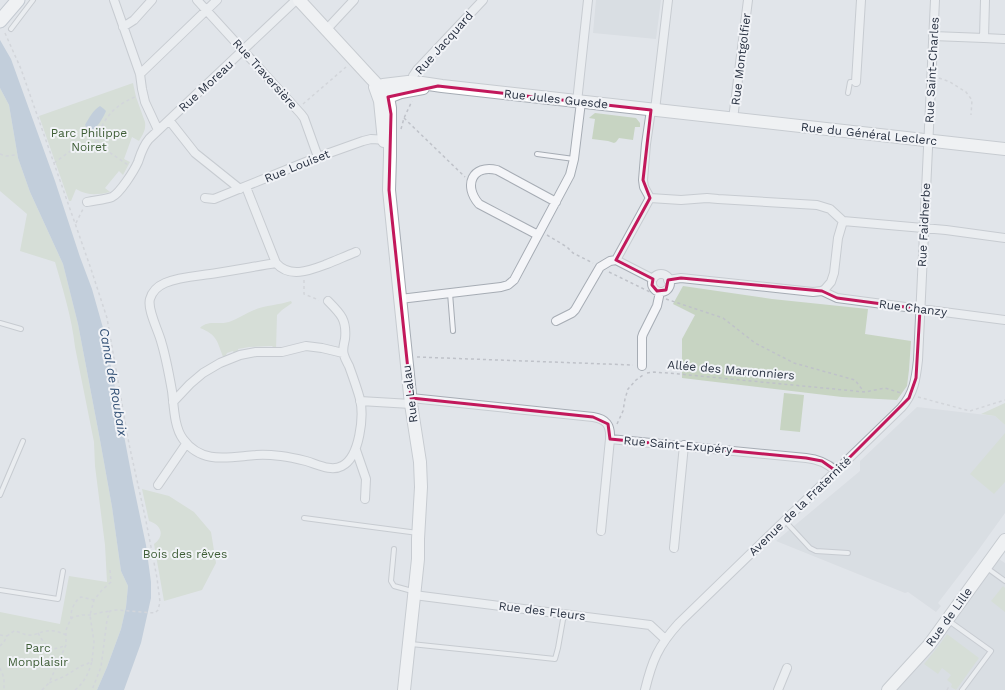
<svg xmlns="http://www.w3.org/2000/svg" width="1005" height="690" font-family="'Work Sans',sans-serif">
<rect width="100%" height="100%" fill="#e1e5ea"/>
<path fill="#cfd4dc" d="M596 0H661L656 39 593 33Z
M917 407 995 416 1005 425V513L977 552 938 603 941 606 936 612 908 592 905 593 776 541 860 471V461Z
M999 559 1005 563V690H892L937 643Z"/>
<path fill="#c7d4c2" d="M133 83 136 97 145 122C146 130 143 134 139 141L132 137 124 159 130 162 123 175 119 171 105 188 110 192C97 195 88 196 76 189L71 201H69L39 116Z
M0 88 9 105 18 158 30 192 63 264 78 324 100 440 112 507 121 571 128 586 126 607 121 629 107 667 97 690H0V612L60 624 69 576 107 582 105 545 95 466 94 442 75 347C72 318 63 290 55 262L20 251 27 214 0 191Z
M595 113 636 118 640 123V127H635L633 140 619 138 616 142 614 143 608 141 592 139 595 119 589 118 590 117Z
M683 286 772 299 868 309 865 334 911 341 909 370 907 386 897 400 842 397 682 378V339L695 315 673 304Z
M291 301 292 303 282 310 277 315 276 350 272 346 249 347 238 349 239 354 235 355 233 351 227 353 224 359C217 342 218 335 200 328 208 320 218 325 229 322 238 319 246 313 254 310 266 305 279 305 291 301Z
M784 393 804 395 800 432 780 430Z
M1005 403V425L995 416 981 414Z
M1005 433V482L994 494 970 474Z
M142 489 169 496 194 512 211 532 216 563 202 590 164 601 154 544C165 536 162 525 149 521Z
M1003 586 1005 588V612L991 601Z
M947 634 979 658 956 690 951 687 952 684 947 680 951 675 942 668 938 674 924 664 940 644Z"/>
<path fill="#9cb2ca" d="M0 40 11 59 55 181 80 257 92 289 105 335 133 483 146 545 151 582V598L141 643 124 690H97L107 667 121 629 126 607 128 586 121 571 112 507 100 440 78 324 63 264 30 192 18 158 9 105 0 88Z
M100 106 104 109 106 111C103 118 98 127 91 131L87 128 85 125C89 118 93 110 100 106Z"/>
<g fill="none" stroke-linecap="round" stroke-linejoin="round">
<g stroke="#a6acb4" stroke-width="6">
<path id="lane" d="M11 29 33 0
M848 93 850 82H856
M537 154 574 159
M450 293 453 331
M0 323 21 329
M0 495 23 441
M304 518 418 533
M785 521 810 548 816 551 848 553
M394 549 391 581 394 586 412 591
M987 568 1005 581
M0 590 58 599 63 571
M949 621 991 651 962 690
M411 644 555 659 558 648 564 614"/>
</g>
<g stroke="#a6acb4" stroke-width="10">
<path id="street" d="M114 0 140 74 142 89 145 102 158 130
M197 0 301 114 304 118 318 157
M123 27 134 20 152 0
M326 30 354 0
M933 36 984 38 985 0
M984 38 1004 39
M140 74 217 0
M856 82 861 0
M412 86 413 76 417 70 483 0
M577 102 588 0
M655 110 668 0
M733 119 748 0
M169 120 195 153 240 189
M246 187 276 263C290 279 311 270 327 264 337 260 346 256 356 252
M205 198 214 199 318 157 363 141 371 139 388 140
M650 198 681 200 707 198 718 199 817 205 830 209 843 221 946 230 1005 238
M87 202C95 200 104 200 112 197 120 193 134 171 138 162 141 153 143 146 149 139L296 0
M538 235 479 204C463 186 472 164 497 170L556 202
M616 260 653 279
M276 263C257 266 237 270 217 273 200 276 181 276 165 283 158 286 152 292 150 299 147 309 158 330 161 341 166 357 169 374 172 391 174 406 174 427 183 439 202 465 229 457 256 455 264 454 273 455 281 456 289 457 298 459 306 461 317 464 331 472 342 466 360 457 364 416 360 399 357 388 353 377 349 366 347 362 345 359 344 355 342 350 344 344 345 339 347 320 341 314 328 301
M652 283a9 9 0 1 1 18 0a9 9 0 1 1-18 0Z
M668 280 681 278 813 292 822 291 825 289 831 282 834 273 838 238 843 221
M822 291 837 298 1005 320
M400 299 501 287 508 285 514 280 570 175 574 159 581 102
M556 321 572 313 575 310 600 267 610 261 616 260 650 198 644 187 643 180 646 144 651 110
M642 366V337L643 334 657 306 660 292
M411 398 593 417C606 419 611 425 610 439L806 458C818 459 827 463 836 471
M360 401 411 404
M173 402 190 384 203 373 220 363 240 355 256 352H282L306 346 322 348 343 353
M356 450 366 479 365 499
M158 485 186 444
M601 531 610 439
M674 548 684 445
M414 595 650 625 665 639
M645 690C652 661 658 646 679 623L901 408C914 394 916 378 918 360L935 0
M778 690 787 668"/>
</g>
<g stroke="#a6acb4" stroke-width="14">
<path id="secondary" d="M299 0 369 76 385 93 388 97 390 108V156L389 190 411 404 420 462 421 487 418 539V559L404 690
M375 87 380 101 384 141
M376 88 383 85 408 82 422 83 442 86 1005 149
M381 100 401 92 423 88
M888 690 929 645 1005 540"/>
</g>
<g stroke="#a0a9b6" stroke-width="15">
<path id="primary" d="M0 21 18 0"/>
</g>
<path stroke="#bfc2c9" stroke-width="1.5" stroke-dasharray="3 3" stroke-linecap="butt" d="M5 33 21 69 91 269 107 318 129 444 146 521 157 578 160 602 158 610 155 613 117 610 110 611 107 620 101 667 92 690
M939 78 950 82 966 92 972 100 971 115
M303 104 346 67
M404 118 465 177
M401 129 404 118 412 101
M97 140 109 152 128 165
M0 154 6 156 15 155
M54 163 72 150 90 149C97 141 98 136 102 126 109 112 120 103 135 97
M76 223 83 209
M547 235 567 247 573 253 593 263
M609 272 652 293
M304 280V294L319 300
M666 299 723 318 755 343 794 363 855 380 864 392
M417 357 633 365
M647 373 654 372 679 374 865 392 885 388 901 393
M918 397 970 411 1005 400
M617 424 623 411 625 399 628 389 636 380 643 375
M110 570 111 582 102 590 94 600 90 615 94 642 92 661 87 664 81 666 65 676 49 683 66 645V630L69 623 71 619 73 617 82 615H90L103 612 110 611
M71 619C70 612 74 601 81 597L94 600
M38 633C47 648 49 653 66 645
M0 635 7 636
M0 646 4 642 7 636 14 631C19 631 23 635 29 635 35 636 41 631 47 631 54 630 60 632 66 635
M0 668 4 678V690
M42 690 49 683
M75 690C85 682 89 672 92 661
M947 690 948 688 951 690"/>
<use href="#lane" stroke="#f4f5f8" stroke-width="4"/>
<use href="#street" stroke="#f4f5f8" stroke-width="8"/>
<use href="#secondary" stroke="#fff" stroke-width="12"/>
<use href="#primary" stroke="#fff" stroke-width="13"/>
</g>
<path d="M0 0H1005V690H0ZM438 86 651 110 643 180 650 198 616 260 653 279 652 285 657 291 666 290 668 280 681 278 822 291 837 298 920 309 916 378 909 398 836 471 822 461 806 458 610 439 608 424 593 417 411 398 389 190 391 114 388 97Z" fill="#e1e5ea" fill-opacity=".55" fill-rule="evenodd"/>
<path fill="none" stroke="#c2185b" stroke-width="3" stroke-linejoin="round" d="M438 86 651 110 643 180 650 198 616 260 653 279 652 285 657 291 666 290 668 280 681 278 822 291 837 298 920 309 916 378 909 398 836 471 822 461 806 458 610 439 608 424 593 417 411 398 389 190 391 114 388 97Z"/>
<g text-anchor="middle" stroke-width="4" stroke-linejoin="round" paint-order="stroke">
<g font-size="12" fill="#293242" stroke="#f1f3f7">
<text transform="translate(444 43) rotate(-48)" y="4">Rue Jacquard</text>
<text transform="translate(741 59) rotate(-83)" y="4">Rue Montgolfier</text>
<text transform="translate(932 70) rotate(-87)" y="4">Rue Saint-Charles</text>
<text transform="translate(265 74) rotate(48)" y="4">Rue Traversière</text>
<text transform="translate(206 86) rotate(-43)" y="4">Rue Moreau</text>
<text transform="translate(556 99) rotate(6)" y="4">Rue Jules Guesde</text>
<text transform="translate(869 134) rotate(6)" y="4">Rue du Général Leclerc</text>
<text transform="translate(297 166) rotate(-22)" y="4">Rue Louiset</text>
<text transform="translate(924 225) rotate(-87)" y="4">Rue Faidherbe</text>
<text transform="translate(913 308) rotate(7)" y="4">Rue Chanzy</text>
<text transform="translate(731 370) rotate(5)" y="4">Allée des Marronniers</text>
<text transform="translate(410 394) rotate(-97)" y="4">Rue Lalau</text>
<text transform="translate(678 445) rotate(5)" y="4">Rue Saint-Exupéry</text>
<text transform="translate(800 506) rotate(-44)" y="4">Avenue de la Fraternité</text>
<text transform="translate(542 611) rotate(7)" y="4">Rue des Fleurs</text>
<text transform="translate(949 617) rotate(-54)" y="4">Rue de Lille</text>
</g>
<g font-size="12" fill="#3e5d36" stroke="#f1f3f7">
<text x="89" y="137">Parc Philippe<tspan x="89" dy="14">Noiret</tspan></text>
<text x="185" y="558">Bois des rêves</text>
<text x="38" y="652">Parc<tspan x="38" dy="14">Monplaisir</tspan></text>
</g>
<g font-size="13" font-style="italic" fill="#335176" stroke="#f1f3f7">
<text transform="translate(114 382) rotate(80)" y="5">Canal de Roubaix</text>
</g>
</g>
</svg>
